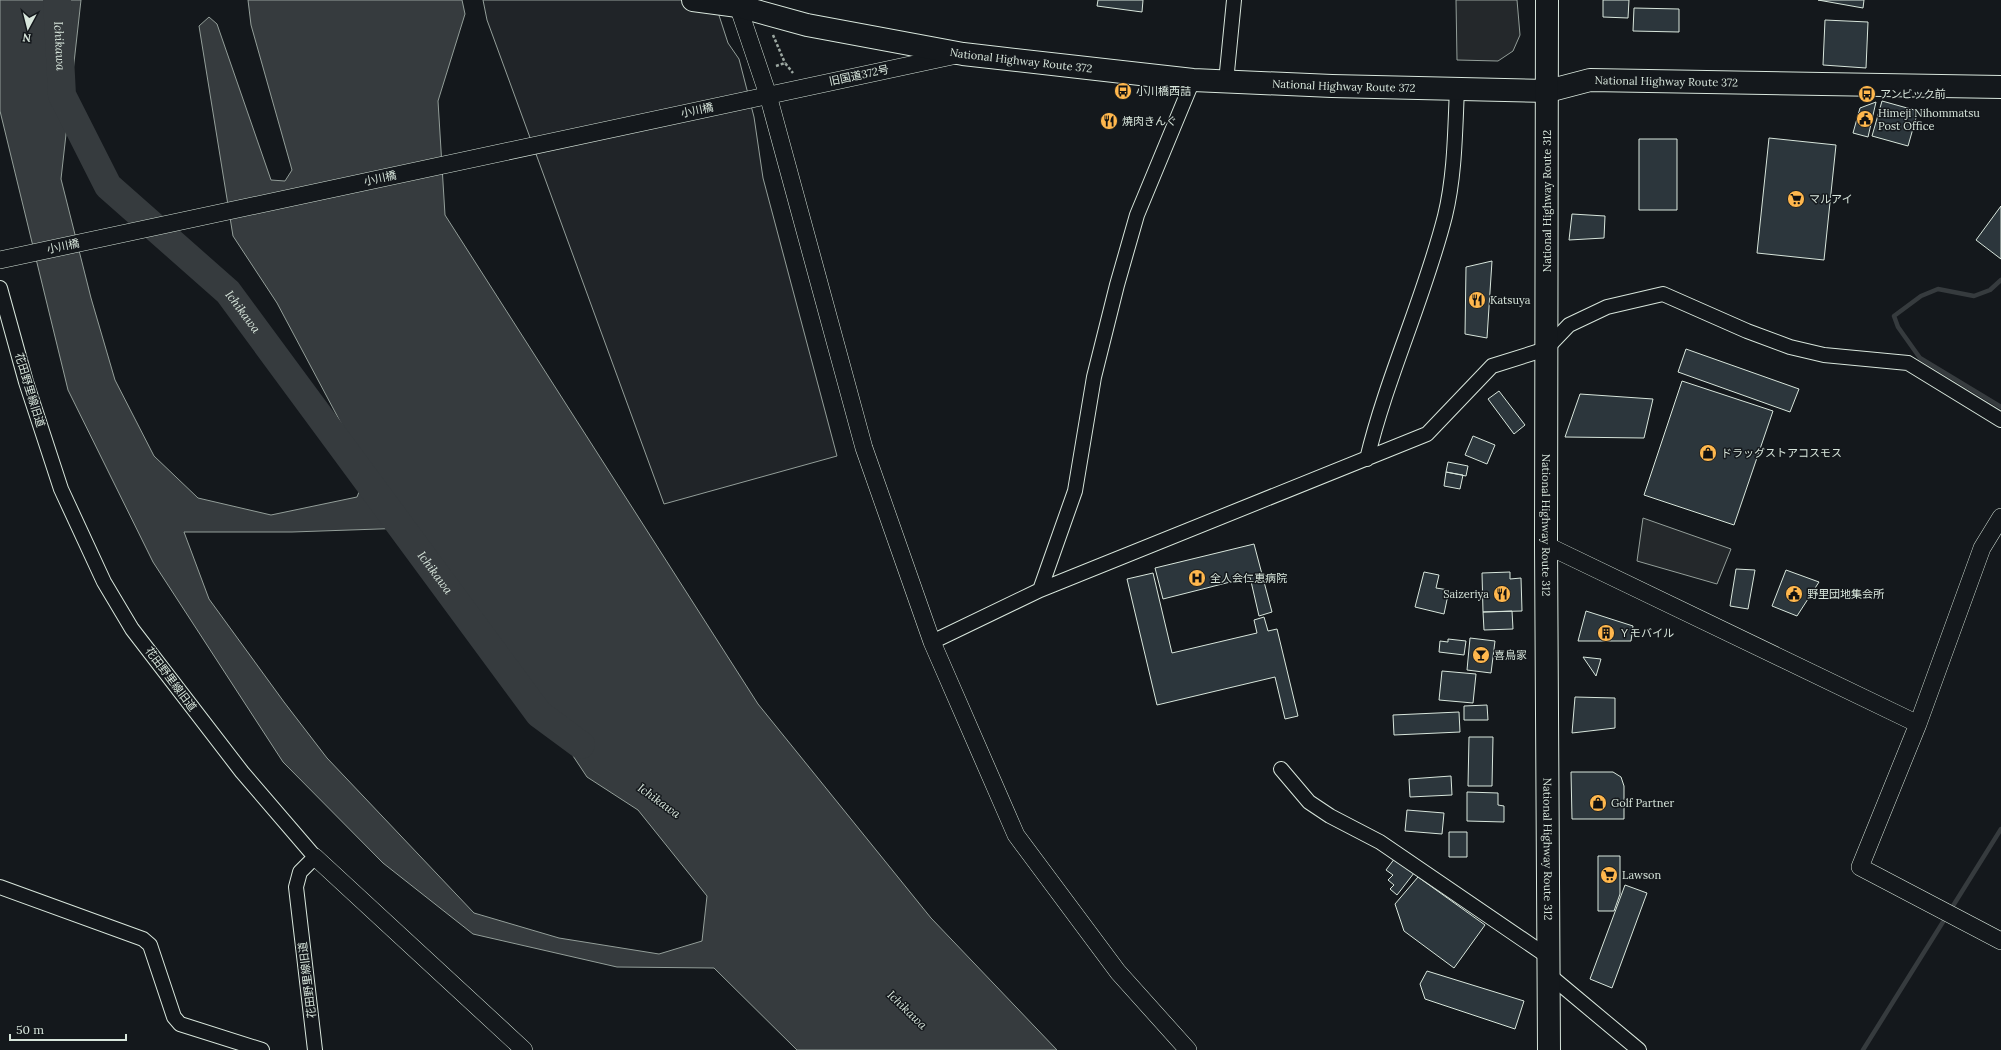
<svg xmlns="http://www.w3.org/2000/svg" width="2001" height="1050" font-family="Lora,'Noto Sans JP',serif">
<rect width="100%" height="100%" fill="#14181c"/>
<path fill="#202428" stroke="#939e99" d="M483 0H714L728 43 739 59 754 117 763 178 837 456 664 504 487 20Z"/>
<path fill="#24282b" stroke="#939e99" d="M1456 0H1517L1520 35 1513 51 1498 61 1457 60Z
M1643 518 1731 549 1717 584 1637 561Z"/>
<path fill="#363b3e" stroke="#939e99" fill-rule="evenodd" d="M0 0H81L61 179 91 298 115 380 154 456 198 498 271 515 357 497 367 472 277 303 233 236 199 26 209 17 217 24 271 180 285 181 292 170 251 25 248 0H462L465 14 438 101 445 215 758 704 931 918 1057 1050H797L714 968 617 967 473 934 383 863 283 762 153 562 68 390 0 111ZM408 528 458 588 520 676 587 777 638 810 707 896 702 941 659 954 559 938 474 913 327 758 284 702 209 599 184 532H292Z"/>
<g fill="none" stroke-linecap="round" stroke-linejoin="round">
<path stroke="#363b3e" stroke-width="4.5" d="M2001 280 1990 290 1974 296 1938 289 1921 296 1894 316 1898 327 1920 358 2001 407
M1863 1050 2001 829"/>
<path stroke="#363b3e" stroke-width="28" id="s1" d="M57 0 62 95 108 186 228 292 539 714 581 745"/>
</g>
<path fill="#2c363c" stroke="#d8e6dc" d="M1098 0H1143L1142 12 1097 6Z
M1603 0H1629L1628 18 1603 17Z
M1818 0H1864L1863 8Z
M1634 8 1679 9V32L1633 31Z
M1825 20 1868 22 1866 68 1823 65Z
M1882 101 1918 111 1908 146 1872 136Z
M1876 102 1868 137 1853 133 1860 108Z
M1769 138 1836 145 1824 260 1757 253Z
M1639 139H1677V210H1639Z
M2001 206V259L1976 240Z
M1572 214 1605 216 1604 238 1569 240Z
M1492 261 1487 338 1465 334 1466 267Z
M1686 349 1799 389 1790 412 1678 372Z
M1682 381 1773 411 1734 525 1644 495Z
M1499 391 1525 425 1514 434 1488 399Z
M1580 394 1653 399 1644 438 1565 437Z
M1473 436 1495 445 1487 464 1465 455Z
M1448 462 1468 466 1466 476 1446 472Z
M1446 472 1463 475 1460 489 1444 486Z
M1254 544 1272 612 1259 616 1250 577 1163 599 1155 568Z
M1736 569 1755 570 1748 609 1730 606Z
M1786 570 1819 582 1797 616 1772 606Z
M1424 572 1439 575 1436 588 1449 590 1444 614 1415 607Z
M1510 572V579L1521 578 1522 611 1483 612 1482 573Z
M1153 573 1172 653 1257 633 1254 620 1264 617 1268 631 1277 629 1298 716 1285 719 1275 677 1157 705 1127 579Z
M1512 611 1513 629 1484 630 1483 612Z
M1586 611 1633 626 1631 641H1578Z
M1470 638 1495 641 1491 673 1467 670Z
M1448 639 1466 641 1464 655 1439 652 1440 641 1448 642Z
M1583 657 1601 659 1596 676Z
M1442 671 1476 674 1473 703 1439 700Z
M1575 697 1615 698V728L1572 733Z
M1487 705 1488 720H1464V706Z
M1459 712 1460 732 1394 735 1393 715Z
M1469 737H1493L1492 786H1468Z
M1571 772H1613L1621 777 1624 786V819H1572Z
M1451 776 1452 795 1410 797 1409 779Z
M1467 792 1498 793V805L1504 806V822L1467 821Z
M1407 810 1444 813 1442 834 1405 831Z
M1449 832H1467V857H1449Z
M1598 856H1620V894L1614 911H1598Z
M1395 858 1414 873 1397 895 1390 889 1394 885 1388 880 1393 875 1386 870Z
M1418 877 1485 925 1454 968 1404 931 1395 904Z
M1625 885 1647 893 1612 988 1590 979Z
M1427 971 1524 1001 1515 1029 1425 999 1420 984Z"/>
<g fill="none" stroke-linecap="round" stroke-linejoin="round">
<g stroke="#d8e6dc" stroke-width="16">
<path id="minor" d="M1226 82 1234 0
M0 288 26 382 61 489 104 582 132 629 242 772 315 857 300 872 296 887 315 1050
M1367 459C1387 376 1424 299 1445 216 1455 175 1455 131 1457 89
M1040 590 1075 491 1094 377 1117 285 1137 215 1193 80
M932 642 1040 590 1427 434 1492 366 1546 349 1569 325 1607 307 1663 294 1747 331 1790 347 1824 355 1908 363 2001 420
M1281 769 1309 802 1330 816 1380 842 1547 956
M0 887 143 939 150 945 174 1017 180 1024 262 1050
M1548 974 1639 1050"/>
</g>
<g stroke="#d8e6dc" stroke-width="18">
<path id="tertiary" d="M736 0 768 95 864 448 932 642 1016 835 1118 972 1188 1050
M0 260 957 55
M2001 517 1982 548 1918 724 1860 867 2001 941
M1546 545 1918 724
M315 857 524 1050"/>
</g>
<g stroke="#d8e6dc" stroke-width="24">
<g id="trunk">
<path id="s2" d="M693 0 738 6 807 25 963 54 1193 80 1332 86 1548 91 1590 80 2001 87"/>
<path id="s3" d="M1547 0 1546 545 1549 1050"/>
</g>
</g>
<path stroke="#9da8a2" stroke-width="2.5" stroke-dasharray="3 2" stroke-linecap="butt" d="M773 35 785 63
M776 66 785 63 793 73"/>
<use href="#minor" stroke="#14181c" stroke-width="14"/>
<use href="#tertiary" stroke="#14181c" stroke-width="17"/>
<use href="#trunk" stroke="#14181c" stroke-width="22"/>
</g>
<defs>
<g id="bus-disc" transform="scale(0.9)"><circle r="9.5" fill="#ffb74d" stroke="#14181c"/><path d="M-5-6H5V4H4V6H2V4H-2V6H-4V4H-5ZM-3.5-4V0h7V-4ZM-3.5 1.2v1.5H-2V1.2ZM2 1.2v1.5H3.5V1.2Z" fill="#111"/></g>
<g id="civic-disc" transform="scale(0.9)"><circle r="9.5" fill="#ffb74d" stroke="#14181c"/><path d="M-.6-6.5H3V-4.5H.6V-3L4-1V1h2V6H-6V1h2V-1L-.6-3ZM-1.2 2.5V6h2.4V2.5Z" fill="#111"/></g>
<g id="restaurant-disc" transform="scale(0.9)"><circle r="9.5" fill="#ffb74d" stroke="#14181c"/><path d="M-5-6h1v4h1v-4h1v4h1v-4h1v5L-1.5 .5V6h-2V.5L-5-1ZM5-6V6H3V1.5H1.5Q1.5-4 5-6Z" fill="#111"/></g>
<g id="supermarket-disc" transform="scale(0.9)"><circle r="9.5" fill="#ffb74d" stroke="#14181c"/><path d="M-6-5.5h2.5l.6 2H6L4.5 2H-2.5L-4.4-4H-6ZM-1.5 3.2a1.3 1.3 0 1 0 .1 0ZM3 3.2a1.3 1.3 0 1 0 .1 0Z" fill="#111"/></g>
<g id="shop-disc" transform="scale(0.9)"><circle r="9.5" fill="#ffb74d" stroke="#14181c"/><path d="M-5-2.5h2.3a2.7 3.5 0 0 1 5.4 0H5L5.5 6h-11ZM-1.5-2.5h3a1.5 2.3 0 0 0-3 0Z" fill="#111"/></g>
<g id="hospital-disc" transform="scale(0.9)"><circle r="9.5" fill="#ffb74d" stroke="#14181c"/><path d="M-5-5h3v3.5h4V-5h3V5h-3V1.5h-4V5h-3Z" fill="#111"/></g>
<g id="building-disc" transform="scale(0.9)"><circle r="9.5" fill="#ffb74d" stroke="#14181c"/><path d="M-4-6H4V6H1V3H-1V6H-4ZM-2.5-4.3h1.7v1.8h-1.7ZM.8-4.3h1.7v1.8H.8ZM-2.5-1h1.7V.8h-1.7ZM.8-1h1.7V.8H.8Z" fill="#111"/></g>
<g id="bar-disc" transform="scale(0.9)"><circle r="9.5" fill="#ffb74d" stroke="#14181c"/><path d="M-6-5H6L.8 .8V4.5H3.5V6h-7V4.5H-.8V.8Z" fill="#111"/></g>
</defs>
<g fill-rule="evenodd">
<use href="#bus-disc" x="1123" y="91"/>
<use href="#bus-disc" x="1867" y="94"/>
<use href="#civic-disc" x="1865" y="119"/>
<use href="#restaurant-disc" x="1109" y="121"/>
<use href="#supermarket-disc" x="1796" y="199"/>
<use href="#restaurant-disc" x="1477" y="300"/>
<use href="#shop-disc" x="1708" y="453"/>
<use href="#hospital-disc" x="1197" y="578"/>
<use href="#restaurant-disc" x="1502" y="594"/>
<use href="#civic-disc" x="1794" y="594"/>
<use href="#building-disc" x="1606" y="633"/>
<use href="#bar-disc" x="1481" y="655"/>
<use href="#shop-disc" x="1598" y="803"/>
<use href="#supermarket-disc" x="1609" y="875"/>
</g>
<g text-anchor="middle" stroke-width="3" stroke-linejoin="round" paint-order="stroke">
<g font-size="11" fill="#d8e6dc" stroke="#14181c">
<text dy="4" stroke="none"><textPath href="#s2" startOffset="334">National Highway Route 372</textPath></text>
<text transform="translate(859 75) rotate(-12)" y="4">旧国道372号</text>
<text dy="4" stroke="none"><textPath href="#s2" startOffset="982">National Highway Route 372</textPath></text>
<text dy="4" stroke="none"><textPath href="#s2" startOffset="658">National Highway Route 372</textPath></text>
<text transform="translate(697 110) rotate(-12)" y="4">小川橋</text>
<text transform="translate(380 178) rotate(-12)" y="4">小川橋</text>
<text transform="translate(1547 201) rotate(-90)" y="4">National Highway Route 312</text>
<text transform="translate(63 246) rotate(-12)" y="4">小川橋</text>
<text transform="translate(30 390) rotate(73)" y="4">花田野里線旧道</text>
<text dy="4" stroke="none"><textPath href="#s3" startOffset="525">National Highway Route 312</textPath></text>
<text transform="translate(171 679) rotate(53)" y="4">花田野里線旧道</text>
<text dy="4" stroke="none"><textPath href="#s3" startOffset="849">National Highway Route 312</textPath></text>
<text transform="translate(307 980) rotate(-97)" y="4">花田野里線旧道</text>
</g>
<g font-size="11" fill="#d8e6dc" stroke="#14181c" text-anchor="start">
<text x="1136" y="95">小川橋西詰</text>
<text x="1880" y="98">アンビック前</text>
<text x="1878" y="117">Himeji Nihommatsu<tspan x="1878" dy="13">Post Office</tspan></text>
<text x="1122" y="125">焼肉きんぐ</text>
<text x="1809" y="203">マルアイ</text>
<text x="1490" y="304">Katsuya</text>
<text x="1721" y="457">ドラッグストアコスモス</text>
<text x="1210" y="582">全人会仁恵病院</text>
<text x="1489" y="598" text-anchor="end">Saizeriya</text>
<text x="1807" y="598">野里団地集会所</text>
<text x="1619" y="637">Ｙモバイル</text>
<text x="1494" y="659">喜鳥家</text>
<text x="1611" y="807">Golf Partner</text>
<text x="1622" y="879">Lawson</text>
</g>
<g font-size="12" font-style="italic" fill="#d8e6dc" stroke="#14181c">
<text dy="4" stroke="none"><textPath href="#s1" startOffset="46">Ichikawa</textPath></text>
<text dy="4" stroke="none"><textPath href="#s1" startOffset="382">Ichikawa</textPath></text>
<text dy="4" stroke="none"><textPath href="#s1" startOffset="706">Ichikawa</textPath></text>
<text transform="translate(659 801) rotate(36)" y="4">Ichikawa</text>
<text transform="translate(907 1010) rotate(44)" y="4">Ichikawa</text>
</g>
</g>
<g transform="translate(28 28) rotate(187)" stroke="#14181c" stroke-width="3" paint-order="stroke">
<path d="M0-3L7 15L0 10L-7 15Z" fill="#d8e6dc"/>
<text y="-6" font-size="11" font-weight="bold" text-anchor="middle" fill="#d8e6dc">N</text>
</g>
<path d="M10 1034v6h116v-6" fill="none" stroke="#d8e6dc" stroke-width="2"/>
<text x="16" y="1034" font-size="12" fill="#d8e6dc" stroke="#14181c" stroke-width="3" paint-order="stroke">50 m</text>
</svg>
